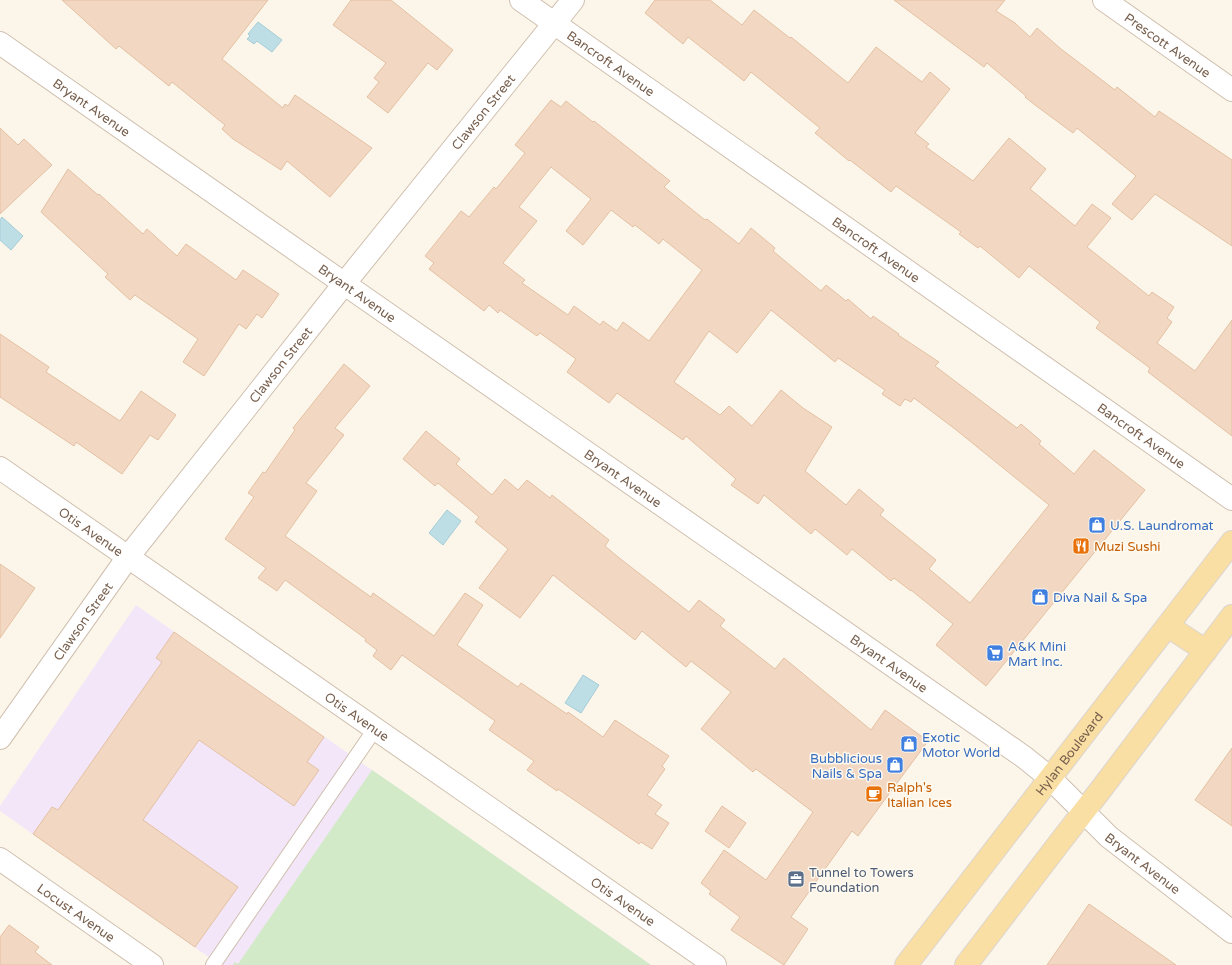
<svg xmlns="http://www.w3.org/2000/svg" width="1232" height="965" font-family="'Varela Round',sans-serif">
<rect width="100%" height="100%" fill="#fcf6ea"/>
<path fill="#f3e6f9" d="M136 605 651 965H220L0 811V806Z"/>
<path fill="#d3eac8" d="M372 770 404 792 651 965H233L235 962 238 964Z"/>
<path fill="#bedee6" stroke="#a4ccd8" d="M258 22 282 40 272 52 257 41 254 44 247 39 250 36 248 34Z
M2 217 23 236 11 250 0 240V220Z
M447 510 461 521 443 545 429 533Z
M583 675 599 685 581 713 565 703Z"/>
<path fill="#f2d8c2" stroke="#e4c0a2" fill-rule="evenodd" d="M62 0H268L222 59 283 108 285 104 288 106 295 95 372 148 330 197 287 161 281 170 233 139 222 129 225 125 172 82 169 86 119 46 116 49Z
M351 0H391L453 50 437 70 428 63 388 113 367 97 379 82 374 78 386 63 333 25Z
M655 0H710L742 25 754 10 790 38 791 37 848 83 876 47 922 82 930 72 950 89 915 133 929 144 926 147 973 181 1009 138 1046 169 1030 189 1075 226 1092 204 1111 218 1087 247 1149 296 1152 292 1174 307 1167 318 1172 322 1157 343 1195 371 1232 320V436L1148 372 1150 368 1096 328 1100 322 1029 266 1019 278 980 246 978 248 959 234 961 232 896 186 891 192 850 160 849 161 815 133 820 128 751 72 744 81 688 37 683 44 645 13Z
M894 0H1005L996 11 1015 23 1030 37 1037 28 1061 49 1115 90 1117 87 1155 117 1159 111 1232 160V246L1155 194 1132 220 1112 204 1136 176 1077 128 1073 133 1035 105 1025 97 1026 96 987 63 984 67Z
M551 100 561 107 566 101 593 122 594 121 670 181 664 187 705 220 707 219 739 244 751 228 775 248 773 251 821 291 826 285 846 301 848 299 871 319 873 316 899 334 898 335 939 362 935 366 1017 428 1021 424 1041 441 1039 444 1074 474 1094 450 1145 490 986 686 936 645 953 624 911 590V591L894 578 891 581 852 549 847 555 815 529 811 534 764 495 758 504 731 485 736 479 686 436 683 440 617 393 609 403 567 372 576 359 540 333 537 336 500 310 498 313 489 305 484 311 429 269 434 263 425 256 461 211 469 217 494 187 496 189 525 153 515 145ZM551 167 591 199 566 231 583 245 611 210 633 227 635 225 659 244 663 239 702 270 649 341 623 322 617 331 603 321 600 325 574 306 568 315 522 283 525 280 503 263 537 221 519 207ZM771 310 835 362 838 358 885 390 882 394 900 406 905 399 911 402 914 398 955 429 1049 505 970 603 929 569 936 560 880 515 884 510 859 489 846 505 805 471 832 427 803 408 781 390 752 426 729 406 720 415 674 382 709 331 737 353Z
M0 128 18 145 24 139 52 165 0 214Z
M68 169 98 195 99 194 143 234 147 229 177 256 186 244 236 280 243 270 279 294 262 318 257 314 246 329 239 324 204 376 183 362 198 339 135 295 130 300 105 277 108 274 41 212Z
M0 334 49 367 46 372 120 421 141 391 176 415 158 440 150 435 122 474 76 442 74 446 0 397Z
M344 364 370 386 335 428 344 435 306 483 317 491 285 536 371 597 373 593 434 636 465 593 483 605 457 645 518 687 521 683 567 714 568 712 603 737 615 720 669 756 662 766 665 769 647 795 662 805 655 814 669 823 652 849 641 842 639 844 558 789 557 791 527 770 534 761 489 730 495 721 402 655 391 670 373 656 377 650 365 641 366 639 285 580 277 591 258 578 266 568 225 539 254 497 248 493 263 472 265 473 295 430 293 428Z
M426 431 460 459 456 464 492 495 505 479 518 490 527 480 550 498 552 495 609 540 605 546 618 557 689 612 699 600 725 620 720 626 775 669 784 658 871 730 885 710 928 741 858 836 852 831 791 917 808 929 784 965 731 930 740 917 709 894 711 891 701 883 724 850 766 880 813 812 756 769 753 772 701 729 731 692 691 661 686 667 642 631 635 640 553 575 520 618 479 588 508 549 475 522 479 517 438 483 435 486 403 459Z
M0 564 35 588 0 638Z
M174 632 324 737 307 762 319 770 294 806 199 740 143 820 238 887 195 947 33 834 52 807 58 810 162 662 156 658Z
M1232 748V826L1195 800Z
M722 806 746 823 729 848 705 831Z
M1089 904 1176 965H1047Z
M9 925 39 947 35 952 52 965H0V937Z"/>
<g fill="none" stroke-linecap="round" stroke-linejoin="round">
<g stroke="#cfbfaf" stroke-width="16">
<path id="service" d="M213 965 375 729"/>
</g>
<g stroke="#cfbfaf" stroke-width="24">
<g id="minor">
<path id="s1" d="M521 0 1232 499"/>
<path id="s2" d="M1104 0 1232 90"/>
<path id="s3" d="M0 43 369 301 1024 757 1050 778 1109 837 1232 932"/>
<path id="s4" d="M0 468 715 965"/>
<path id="s5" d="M0 738 128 557 344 284 573 0"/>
<path id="s6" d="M0 859 152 965"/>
</g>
</g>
<g stroke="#dcd5d1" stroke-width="24">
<g id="primary">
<path d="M1168 626 1206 651"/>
<path id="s7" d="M906 965 1232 542"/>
<path d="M966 965 1060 842 1099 792 1232 616"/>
</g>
</g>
<use href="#service" stroke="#fff" stroke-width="14"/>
<use href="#minor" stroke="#fff" stroke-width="22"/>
<use href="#primary" stroke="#f9dfa4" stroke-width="22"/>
</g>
<defs>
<g id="shop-square" transform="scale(0.9)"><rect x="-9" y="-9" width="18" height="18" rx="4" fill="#3f7fe0" stroke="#fffaf0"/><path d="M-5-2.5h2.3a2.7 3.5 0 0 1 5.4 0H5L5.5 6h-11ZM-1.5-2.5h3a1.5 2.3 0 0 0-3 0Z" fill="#fff"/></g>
<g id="restaurant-square" transform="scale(0.9)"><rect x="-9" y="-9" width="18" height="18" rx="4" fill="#e8710a" stroke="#fffaf0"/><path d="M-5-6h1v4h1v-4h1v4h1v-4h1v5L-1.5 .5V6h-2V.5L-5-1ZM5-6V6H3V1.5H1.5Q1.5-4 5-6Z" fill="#fff"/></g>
<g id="supermarket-square" transform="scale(0.9)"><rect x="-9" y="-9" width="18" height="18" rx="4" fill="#3f7fe0" stroke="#fffaf0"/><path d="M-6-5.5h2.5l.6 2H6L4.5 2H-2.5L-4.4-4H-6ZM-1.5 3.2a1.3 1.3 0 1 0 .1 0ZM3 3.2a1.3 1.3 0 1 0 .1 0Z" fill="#fff"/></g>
<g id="cafe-square" transform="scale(0.9)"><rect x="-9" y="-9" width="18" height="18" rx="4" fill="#e8710a" stroke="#fffaf0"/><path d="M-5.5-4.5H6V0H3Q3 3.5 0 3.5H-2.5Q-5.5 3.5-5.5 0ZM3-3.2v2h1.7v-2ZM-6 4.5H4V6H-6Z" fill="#fff"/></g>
<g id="office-square" transform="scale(0.9)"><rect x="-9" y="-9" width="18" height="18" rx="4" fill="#5c6f8a" stroke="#fffaf0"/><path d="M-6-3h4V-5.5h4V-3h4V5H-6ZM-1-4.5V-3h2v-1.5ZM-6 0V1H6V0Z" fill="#fff"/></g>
</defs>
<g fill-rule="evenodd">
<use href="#shop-square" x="1097" y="525"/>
<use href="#restaurant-square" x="1081" y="546"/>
<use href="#shop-square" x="1040" y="597"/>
<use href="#supermarket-square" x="995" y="653"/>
<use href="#shop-square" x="909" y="744"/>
<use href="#shop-square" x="895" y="765"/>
<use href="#cafe-square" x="874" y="794"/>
<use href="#office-square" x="796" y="879"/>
</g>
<g text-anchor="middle" stroke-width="3" stroke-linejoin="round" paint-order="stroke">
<g font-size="13" fill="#775f4d" stroke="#fffaf0">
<text dy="5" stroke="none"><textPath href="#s2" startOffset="78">Prescott Avenue</textPath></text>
<text dy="5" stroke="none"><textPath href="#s1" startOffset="110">Bancroft Avenue</textPath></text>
<text dy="5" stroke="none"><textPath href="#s3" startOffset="112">Bryant Avenue</textPath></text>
<text dy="5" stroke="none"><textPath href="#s5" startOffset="791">Clawson Street</textPath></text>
<text dy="5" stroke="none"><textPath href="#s1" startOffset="434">Bancroft Avenue</textPath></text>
<text dy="5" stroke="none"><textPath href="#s3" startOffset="436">Bryant Avenue</textPath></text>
<text dy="5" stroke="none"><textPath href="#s5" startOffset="467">Clawson Street</textPath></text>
<text dy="5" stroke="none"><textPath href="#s1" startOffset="758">Bancroft Avenue</textPath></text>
<text dy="5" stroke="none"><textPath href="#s3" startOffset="760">Bryant Avenue</textPath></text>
<text dy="5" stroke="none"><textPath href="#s4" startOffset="111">Otis Avenue</textPath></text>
<text dy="5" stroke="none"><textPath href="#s5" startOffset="143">Clawson Street</textPath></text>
<text dy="5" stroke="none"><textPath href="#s3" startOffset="1084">Bryant Avenue</textPath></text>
<text dy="5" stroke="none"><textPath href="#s4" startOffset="435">Otis Avenue</textPath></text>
<text dy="5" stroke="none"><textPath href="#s7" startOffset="267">Hylan Boulevard</textPath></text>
<text dy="5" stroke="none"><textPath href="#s3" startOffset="1408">Bryant Avenue</textPath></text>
<text dy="5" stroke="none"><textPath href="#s4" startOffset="759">Otis Avenue</textPath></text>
<text dy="5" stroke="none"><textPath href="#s6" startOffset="93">Locust Avenue</textPath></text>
</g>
<g font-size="13" fill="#366cbe" stroke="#fffaf0" text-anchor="start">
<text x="1110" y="530">U.S. Laundromat</text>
<text x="1053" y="602">Diva Nail &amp; Spa</text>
<text x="1008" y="651">A&amp;K Mini<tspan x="1008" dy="15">Mart Inc.</tspan></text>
<text x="922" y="742">Exotic<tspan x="922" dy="15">Motor World</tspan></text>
<text x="882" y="763" text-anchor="end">Bubblicious<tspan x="882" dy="15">Nails &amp; Spa</tspan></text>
</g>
<g font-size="13" fill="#c56008" stroke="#fffaf0" text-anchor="start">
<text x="1094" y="551">Muzi Sushi</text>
<text x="887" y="792">Ralph's<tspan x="887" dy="15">Italian Ices</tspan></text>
</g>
<g font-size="13" fill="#4e5e75" stroke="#fffaf0" text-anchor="start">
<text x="809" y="877">Tunnel to Towers<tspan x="809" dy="15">Foundation</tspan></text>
</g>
</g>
</svg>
